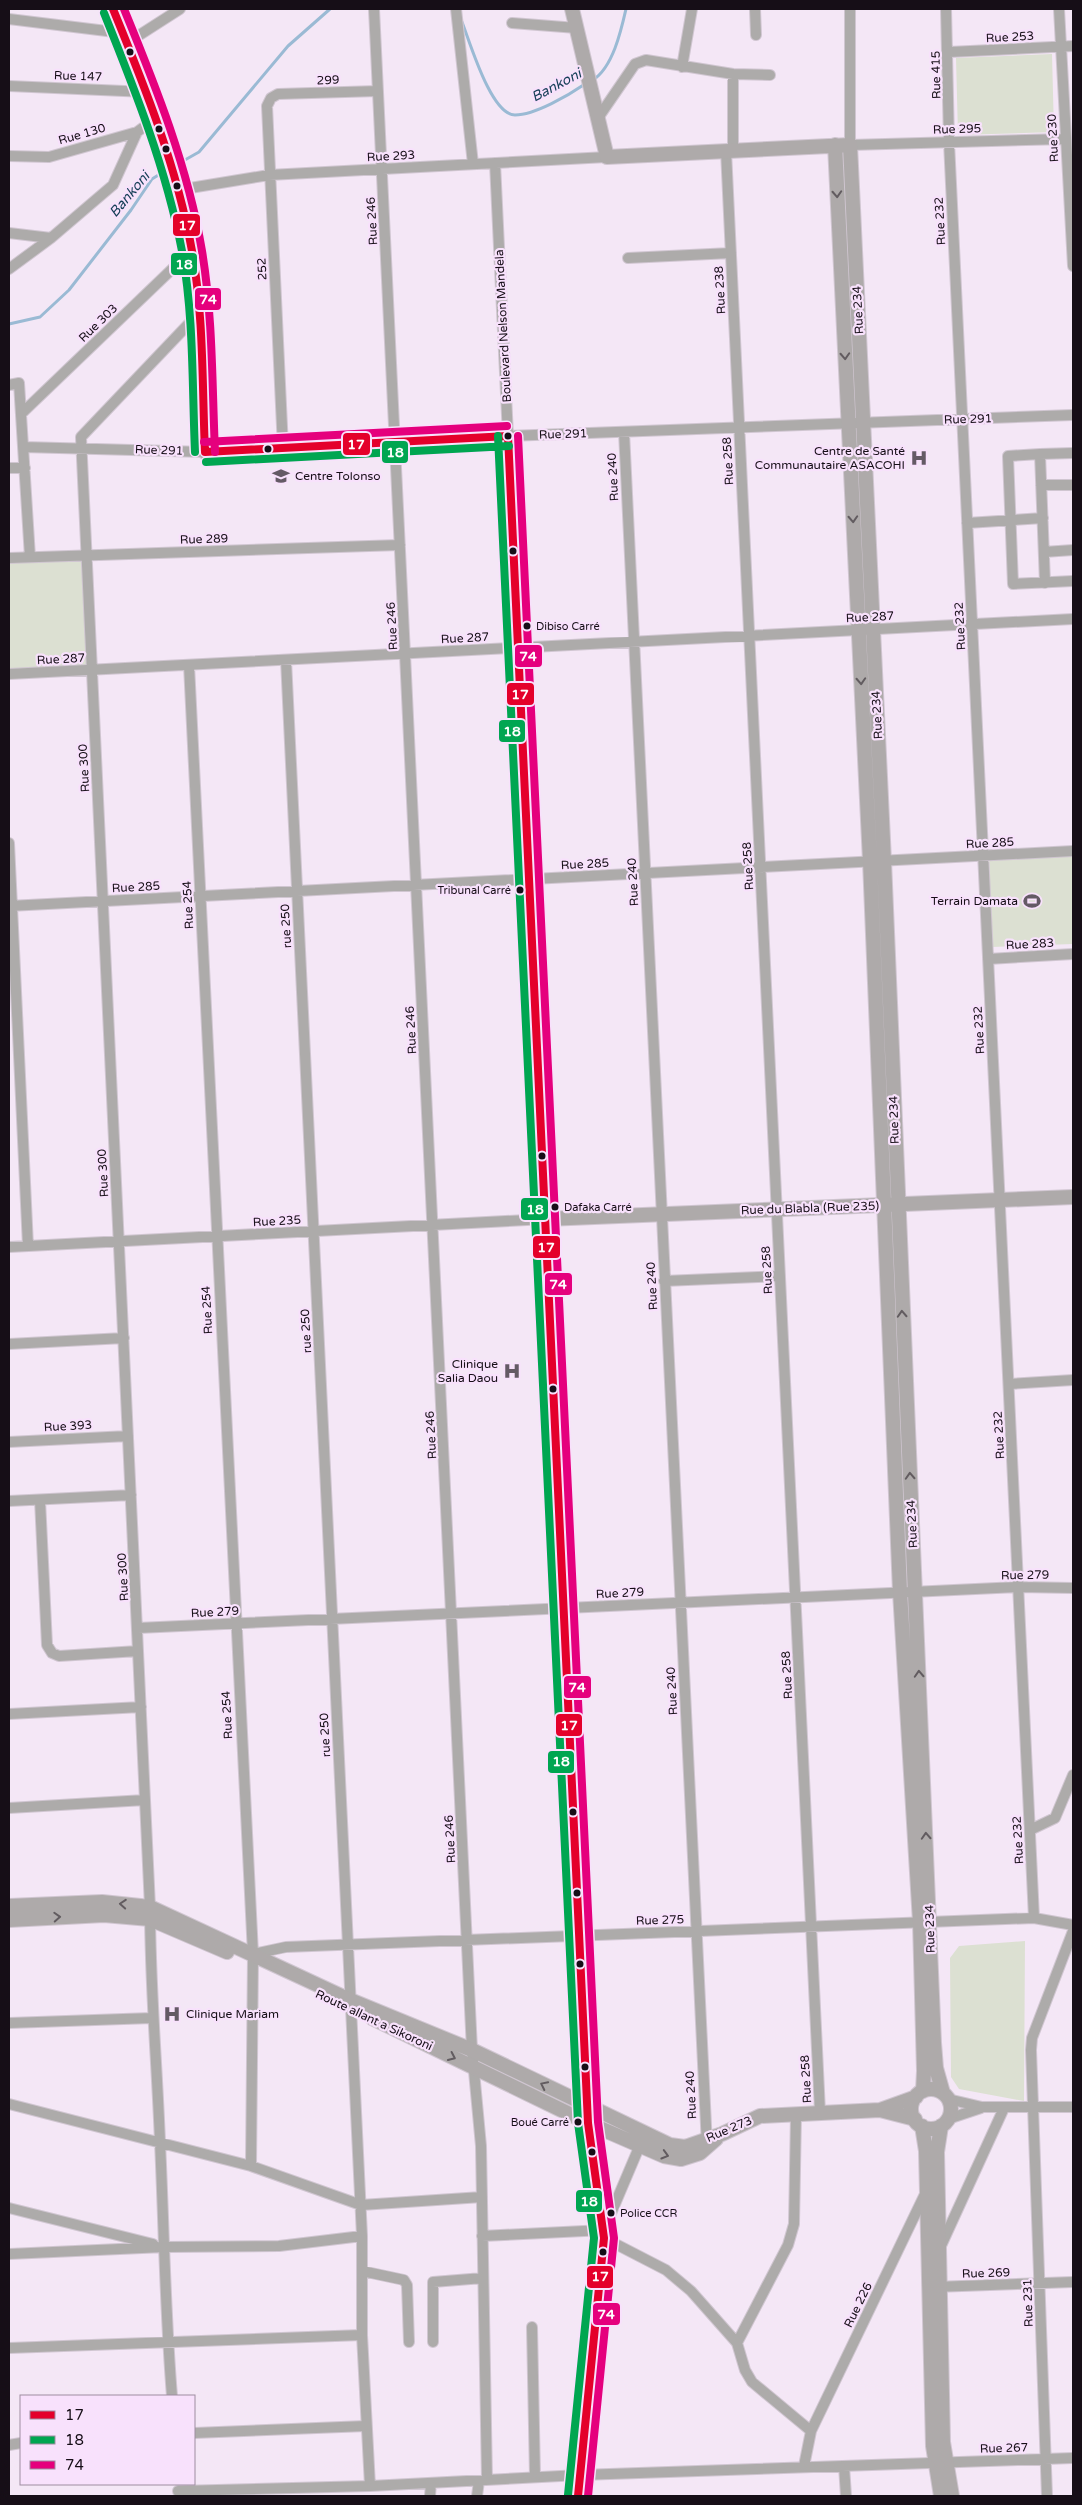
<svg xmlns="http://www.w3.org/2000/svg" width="1082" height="2505" font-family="'Varela Round',sans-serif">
<rect width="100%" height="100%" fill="#f4e7f6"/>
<path fill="#dce0d2" d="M1052 54 1054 132 958 135 956 58Z
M87 555 92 670 9 674V558Z
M1073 855V944L992 947 989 858Z
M1025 1941 1024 2101 959 2089 951 2077 950 1958 959 1946Z"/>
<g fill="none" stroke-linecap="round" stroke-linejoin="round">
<path stroke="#9abad4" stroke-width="3" d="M462 22C470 42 491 115 515 115 535 115 569 95 585 84
M593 80C613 67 621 31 626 9
M176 165 199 152 288 46 330 9
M9 324 40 317 69 290 131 210 152 179 168 169"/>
<g stroke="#d0c6d1" stroke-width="12">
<path id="street" d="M374 9 472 2050 481 2146 487 2480
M456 9 473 164
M755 9 756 35
M850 9V145L1065 139
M946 9 949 142 1034 1918
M1059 9 1073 266
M9 19 123 33
M512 23 577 28
M127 43 180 9
M949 52 1073 46
M682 67 692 9
M9 86 147 92
M598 118 635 64 646 60 733 74 770 75
M726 151 820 2112
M733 151V74
M9 156 49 157 137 132 156 118
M495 163 508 436 1073 415
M178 190 269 175 607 157
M9 233 51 238
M628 258 731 253
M9 269 51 238 113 185 137 132
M9 385 19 383 30 557
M21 414 192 250
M624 432 707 2146
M23 447 205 452
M283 448 267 106 271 98 278 94 378 91
M1040 454 1008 456 1013 584 1073 581
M9 468H25
M1041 485H1073
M967 523 1043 518
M1044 552 1073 550
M9 558 400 545
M1045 583 1040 454 1073 453
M286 660 362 2236V2335L370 2486
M189 665 253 1954 251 2166
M9 674 1073 619
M9 843 28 1246
M9 906 1073 851
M988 959 1073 954
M9 1247 546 1219
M664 1281 780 1276
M9 1344 124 1338
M1009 1384 1073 1380
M9 1442 128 1436
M40 1500 47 1645 52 1653 59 1656 138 1651
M9 1501 131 1495
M138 1628 1019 1587 1073 1588
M9 1714 141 1707
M9 1808 145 1800
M1030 1830 1055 1818 1073 1775
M253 1954 286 1947 1034 1918 1073 1925
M9 2023 152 2018
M948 2099 982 2107H1073
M9 2104 251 2166 361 2205 482 2197
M948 2119 981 2108
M9 2208 153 2244
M482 2236 604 2230 640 2145
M604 2238 666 2270 691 2291 737 2343 745 2370 752 2382 811 2431
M940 2248 1004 2108
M9 2254 164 2247 279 2246 362 2236
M362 2271 404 2280 407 2285 409 2342
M934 2287 1073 2282
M532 2327 535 2477
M433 2342V2282L483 2278
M737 2343 788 2245 794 2224 796 2114
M9 2348 362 2335
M172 2396C165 2312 164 2227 160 2142 157 2064 150 1986 150 1907L81 437 200 312
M194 2433 366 2426
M9 2445 21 2443
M804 2466 811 2431 925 2194
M844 2466 846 2496
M178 2491 370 2486 580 2475 1073 2458
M430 2496 431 2483
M477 2496 479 2481
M1047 2496 1031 2050 1032 2038 1073 1931"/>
</g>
<g stroke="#d0c6d1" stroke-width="16">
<path id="secondary" d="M113 9C145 87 177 167 192 251 203 317 202 385 205 452L508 436 588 2123 604 2238 578 2496
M572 9 607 157 850 145 884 861 934 2043 936 2068 943 2093
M835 145 870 861 900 1592 920 1922 924 2071 923 2091
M546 1219 1073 1197
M9 1906 102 1902 150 1907 350 2000 472 2050 670 2145 685 2147 722 2134 760 2116 880 2110 915 2119
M9 1920 104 1915 150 1919 227 1952
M372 2018 588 2123 664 2156 681 2159 700 2153 716 2139
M911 2109a20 20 0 1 1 40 0a20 20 0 1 1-40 0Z
M880 2110 916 2097
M922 2126 926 2151 933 2446 941 2496
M941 2126 937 2152 943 2442 952 2496"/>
</g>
<use href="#street" stroke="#adabaa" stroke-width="10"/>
<use href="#secondary" stroke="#aeaaaa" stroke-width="14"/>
<g stroke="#f8e1fc" stroke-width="11">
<path id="bus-1" d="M113 9C145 87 177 167 192 251 204 317 202 385 205 452
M508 436 588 2123 604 2238 578 2496
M205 452 508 436"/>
</g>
<g stroke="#f8e1fc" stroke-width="11">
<path id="bus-2" d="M104 13C135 90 166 168 182 251 194 317 192 386 195 452
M498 436 578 2123 594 2238 568 2495
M206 462 509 446"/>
</g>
<g stroke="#f8e1fc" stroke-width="11">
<path id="bus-3" d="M124 9C156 87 188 167 202 251 213 317 212 385 215 452
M518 436 598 2122 614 2238 588 2496
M204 442 507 426"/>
</g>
<use href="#bus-1" stroke="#e4002b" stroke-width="8"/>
<use href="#bus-2" stroke="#00a651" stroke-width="8"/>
<use href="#bus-3" stroke="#e5007d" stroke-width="8"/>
</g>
<defs><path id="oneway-chevron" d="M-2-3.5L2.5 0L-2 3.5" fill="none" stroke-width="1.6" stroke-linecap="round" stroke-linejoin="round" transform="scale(1.25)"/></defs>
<g stroke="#625c60">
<use href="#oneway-chevron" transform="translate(837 194) rotate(87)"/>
<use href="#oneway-chevron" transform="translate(845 356) rotate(87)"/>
<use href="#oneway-chevron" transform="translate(853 519) rotate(87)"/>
<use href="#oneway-chevron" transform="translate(861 681) rotate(87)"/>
<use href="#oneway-chevron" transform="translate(902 1314) rotate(-93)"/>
<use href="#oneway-chevron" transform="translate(910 1476) rotate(-93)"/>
<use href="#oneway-chevron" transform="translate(919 1674) rotate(-93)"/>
<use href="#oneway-chevron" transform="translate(926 1836) rotate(-93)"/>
<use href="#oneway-chevron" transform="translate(123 1904) rotate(-176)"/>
<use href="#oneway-chevron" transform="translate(57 1917) rotate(-3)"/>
<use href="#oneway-chevron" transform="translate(452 2057) rotate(25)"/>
<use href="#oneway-chevron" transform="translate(544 2085) rotate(-154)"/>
<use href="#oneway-chevron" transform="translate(665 2155) rotate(16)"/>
</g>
<defs>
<g id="hospital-bare" transform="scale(1.35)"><path d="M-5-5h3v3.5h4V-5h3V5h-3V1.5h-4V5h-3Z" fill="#645a65" stroke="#f8e1fc" stroke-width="2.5" paint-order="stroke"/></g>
<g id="university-bare" transform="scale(1.35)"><path d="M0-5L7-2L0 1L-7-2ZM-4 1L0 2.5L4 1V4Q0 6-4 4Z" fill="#645a65" stroke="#f8e1fc" stroke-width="2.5" paint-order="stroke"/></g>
<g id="stadium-bare" transform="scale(1.35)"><path d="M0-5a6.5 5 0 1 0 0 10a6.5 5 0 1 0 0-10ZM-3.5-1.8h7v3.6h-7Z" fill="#645a65" stroke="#f8e1fc" stroke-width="2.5" paint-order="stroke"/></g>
</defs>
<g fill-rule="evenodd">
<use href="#hospital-bare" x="919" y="458"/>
<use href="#university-bare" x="281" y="476"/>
<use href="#stadium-bare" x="1032" y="901"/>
<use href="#hospital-bare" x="512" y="1371"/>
<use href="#hospital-bare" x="172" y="2014"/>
</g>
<g fill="#160e17" stroke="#f8e1fc" stroke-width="2">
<circle cx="130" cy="52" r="4.5"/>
<circle cx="159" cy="129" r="4.5"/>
<circle cx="166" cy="149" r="4.5"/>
<circle cx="177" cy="186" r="4.5"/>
<circle cx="508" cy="436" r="4.5"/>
<circle cx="268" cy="449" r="4.5"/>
<circle cx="513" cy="551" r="4.5"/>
<circle cx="527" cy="626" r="4.5"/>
<circle cx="520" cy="890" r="4.5"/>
<circle cx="542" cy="1156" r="4.5"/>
<circle cx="555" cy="1207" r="4.5"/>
<circle cx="553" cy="1389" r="4.5"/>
<circle cx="573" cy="1812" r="4.5"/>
<circle cx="577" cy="1893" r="4.5"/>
<circle cx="580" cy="1964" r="4.5"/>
<circle cx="585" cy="2067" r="4.5"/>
<circle cx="578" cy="2122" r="4.5"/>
<circle cx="592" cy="2152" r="4.5"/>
<circle cx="611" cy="2213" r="4.5"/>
<circle cx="603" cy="2252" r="4.5"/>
</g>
<g text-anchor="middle" stroke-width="4.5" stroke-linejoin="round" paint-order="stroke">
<g font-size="11" fill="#160e17" stroke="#f8e1fc" text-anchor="start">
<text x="536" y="630">Dibiso Carré</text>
<text x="511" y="894" text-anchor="end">Tribunal Carré</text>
<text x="564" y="1211">Dafaka Carré</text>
<text x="569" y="2126" text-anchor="end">Boué Carré</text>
<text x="620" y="2217">Police CCR</text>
</g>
<g font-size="12" fill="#160e17" stroke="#f8e1fc">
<text transform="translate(1010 37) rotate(-3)" y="4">Rue 253</text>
<text transform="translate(936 75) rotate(-91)" y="4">Rue 415</text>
<text transform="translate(78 76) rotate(2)" y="4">Rue 147</text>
<text transform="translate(328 80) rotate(-2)" y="4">299</text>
<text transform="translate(957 129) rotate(-2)" y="4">Rue 295</text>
<text transform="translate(82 134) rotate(-16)" y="4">Rue 130</text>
<text transform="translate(1053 138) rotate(-93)" y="4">Rue 230</text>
<text transform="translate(391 156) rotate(-3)" y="4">Rue 293</text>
<text transform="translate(372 221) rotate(-93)" y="4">Rue 246</text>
<text transform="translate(940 221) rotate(-93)" y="4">Rue 232</text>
<text transform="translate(262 269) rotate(-93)" y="4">252</text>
<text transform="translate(720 290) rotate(-93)" y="4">Rue 238</text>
<text transform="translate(858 310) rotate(-93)" y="4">Rue 234</text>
<text transform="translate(98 323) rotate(-44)" y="4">Rue 303</text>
<text transform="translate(503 326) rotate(-93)" y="4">Boulevard Nelson Mandela</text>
<text transform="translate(968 419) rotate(-2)" y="4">Rue 291</text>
<text transform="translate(563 434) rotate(-2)" y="4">Rue 291</text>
<text transform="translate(159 450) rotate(2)" y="4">Rue 291</text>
<text transform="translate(728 461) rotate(-93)" y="4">Rue 258</text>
<text transform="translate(613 477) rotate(-93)" y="4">Rue 240</text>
<text transform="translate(204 539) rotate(-2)" y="4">Rue 289</text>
<text transform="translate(870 617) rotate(-3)" y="4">Rue 287</text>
<text transform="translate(392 626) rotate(-93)" y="4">Rue 246</text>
<text transform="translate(960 626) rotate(-93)" y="4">Rue 232</text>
<text transform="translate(465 638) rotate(-3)" y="4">Rue 287</text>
<text transform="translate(61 659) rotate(-3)" y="4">Rue 287</text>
<text transform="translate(877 715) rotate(-93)" y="4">Rue 234</text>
<text transform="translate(84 768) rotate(-93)" y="4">Rue 300</text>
<text transform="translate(990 843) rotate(-3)" y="4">Rue 285</text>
<text transform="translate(585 864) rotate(-3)" y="4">Rue 285</text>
<text transform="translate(748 866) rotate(-93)" y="4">Rue 258</text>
<text transform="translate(633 882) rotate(-93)" y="4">Rue 240</text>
<text transform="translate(136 887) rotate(-3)" y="4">Rue 285</text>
<text transform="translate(188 905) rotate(-93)" y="4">Rue 254</text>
<text transform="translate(286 926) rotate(-93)" y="4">rue 250</text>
<text transform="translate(1030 944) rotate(-3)" y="4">Rue 283</text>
<text transform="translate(411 1030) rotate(-93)" y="4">Rue 246</text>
<text transform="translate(979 1030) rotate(-93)" y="4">Rue 232</text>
<text transform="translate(894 1120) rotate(-92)" y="4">Rue 234</text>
<text transform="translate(103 1173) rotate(-93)" y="4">Rue 300</text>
<text transform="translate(810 1208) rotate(-2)" y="4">Rue du Blabla (Rue 235)</text>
<text transform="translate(277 1221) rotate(-3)" y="4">Rue 235</text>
<text transform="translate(767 1270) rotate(-93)" y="4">Rue 258</text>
<text transform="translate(652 1286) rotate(-93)" y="4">Rue 240</text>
<text transform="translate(207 1310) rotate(-93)" y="4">Rue 254</text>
<text transform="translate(306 1331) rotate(-93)" y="4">rue 250</text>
<text transform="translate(68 1426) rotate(-3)" y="4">Rue 393</text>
<text transform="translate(431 1435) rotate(-93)" y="4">Rue 246</text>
<text transform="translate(999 1435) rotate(-93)" y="4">Rue 232</text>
<text transform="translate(912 1524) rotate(-93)" y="4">Rue 234</text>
<text transform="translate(1025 1575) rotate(-1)" y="4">Rue 279</text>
<text transform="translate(123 1577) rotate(-93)" y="4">Rue 300</text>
<text transform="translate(620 1593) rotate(-3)" y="4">Rue 279</text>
<text transform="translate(215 1612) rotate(-3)" y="4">Rue 279</text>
<text transform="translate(787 1675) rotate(-93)" y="4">Rue 258</text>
<text transform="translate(672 1691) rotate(-93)" y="4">Rue 240</text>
<text transform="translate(227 1715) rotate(-93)" y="4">Rue 254</text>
<text transform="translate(325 1735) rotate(-93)" y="4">rue 250</text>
<text transform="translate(450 1839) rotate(-93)" y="4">Rue 246</text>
<text transform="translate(1018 1840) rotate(-93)" y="4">Rue 232</text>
<text transform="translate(660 1920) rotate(-2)" y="4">Rue 275</text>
<text transform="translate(930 1929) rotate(-92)" y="4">Rue 234</text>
<text transform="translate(374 2020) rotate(25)" y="4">Route allant a Sikoroni</text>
<text transform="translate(806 2079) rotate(-93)" y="4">Rue 258</text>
<text transform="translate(691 2095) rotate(-93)" y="4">Rue 240</text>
<text transform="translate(729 2129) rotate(-23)" y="4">Rue 273</text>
<text transform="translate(986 2273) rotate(-2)" y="4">Rue 269</text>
<text transform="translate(1028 2303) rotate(-92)" y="4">Rue 231</text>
<text transform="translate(858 2305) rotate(-64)" y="4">Rue 226</text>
<text transform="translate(1004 2448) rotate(-2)" y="4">Rue 267</text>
</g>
<g font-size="12" fill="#160e17" stroke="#f8e1fc" text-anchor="end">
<text x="905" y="455">Centre de Santé<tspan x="905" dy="14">Communautaire ASACOHI</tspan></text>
<text x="295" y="480" text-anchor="start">Centre Tolonso</text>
<text x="1018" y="905">Terrain Damata</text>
<text x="498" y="1368">Clinique<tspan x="498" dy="14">Salia Daou</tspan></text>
<text x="186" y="2018" text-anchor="start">Clinique Mariam</text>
</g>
<g font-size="14" font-style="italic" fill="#143e56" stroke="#f8e1fc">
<text transform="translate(556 85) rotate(-28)" y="5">Bankoni</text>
<text transform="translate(129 194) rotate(-50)" y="5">Bankoni</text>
</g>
</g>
<g stroke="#f8e1fc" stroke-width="2">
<rect x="172" y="213" width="29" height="24" rx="5" fill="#e4002b"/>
<rect x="170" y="252" width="28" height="24" rx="5" fill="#00a651"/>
<rect x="194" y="287" width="28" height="24" rx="5" fill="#e5007d"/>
<rect x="342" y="432" width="29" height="24" rx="5" fill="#e4002b"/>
<rect x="381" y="440" width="28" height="24" rx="5" fill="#00a651"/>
<rect x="514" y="644" width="29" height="24" rx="5" fill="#e5007d"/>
<rect x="506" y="682" width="29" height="24" rx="5" fill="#e4002b"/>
<rect x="498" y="719" width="28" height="24" rx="5" fill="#00a651"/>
<rect x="520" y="1197" width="29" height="24" rx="5" fill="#00a651"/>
<rect x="532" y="1235" width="29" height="24" rx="5" fill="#e4002b"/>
<rect x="544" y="1272" width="29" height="24" rx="5" fill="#e5007d"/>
<rect x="563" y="1675" width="29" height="24" rx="5" fill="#e5007d"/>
<rect x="555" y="1713" width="28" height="24" rx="5" fill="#e4002b"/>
<rect x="547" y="1750" width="28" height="24" rx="5" fill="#00a651"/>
<rect x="575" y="2189" width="28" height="24" rx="5" fill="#00a651"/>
<rect x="586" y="2265" width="28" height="24" rx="5" fill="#e4002b"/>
<rect x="592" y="2302" width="29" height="24" rx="5" fill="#e5007d"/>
</g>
<g font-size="14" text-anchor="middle" font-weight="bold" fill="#fff">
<text x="187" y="230">17</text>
<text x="184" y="269">18</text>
<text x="208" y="304">74</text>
<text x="356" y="449">17</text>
<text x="395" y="457">18</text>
<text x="528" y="661">74</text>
<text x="520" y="699">17</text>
<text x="512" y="736">18</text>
<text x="535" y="1214">18</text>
<text x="546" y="1252">17</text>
<text x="558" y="1289">74</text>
<text x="577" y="1692">74</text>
<text x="569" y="1730">17</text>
<text x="561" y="1766">18</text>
<text x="589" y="2206">18</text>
<text x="600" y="2281">17</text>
<text x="606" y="2319">74</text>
</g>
<rect width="1082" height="2505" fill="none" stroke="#160e17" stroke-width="20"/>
<rect x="20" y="2395" width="175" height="90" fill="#f8e1fc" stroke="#9e8da0"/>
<rect x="30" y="2411" width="25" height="8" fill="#e4002b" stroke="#9e8da0"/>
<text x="65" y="2420" font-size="15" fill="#160e17">17</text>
<rect x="30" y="2436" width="25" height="8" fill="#00a651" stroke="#9e8da0"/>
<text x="65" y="2445" font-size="15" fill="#160e17">18</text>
<rect x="30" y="2461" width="25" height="8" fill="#e5007d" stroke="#9e8da0"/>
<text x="65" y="2470" font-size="15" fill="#160e17">74</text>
</svg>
